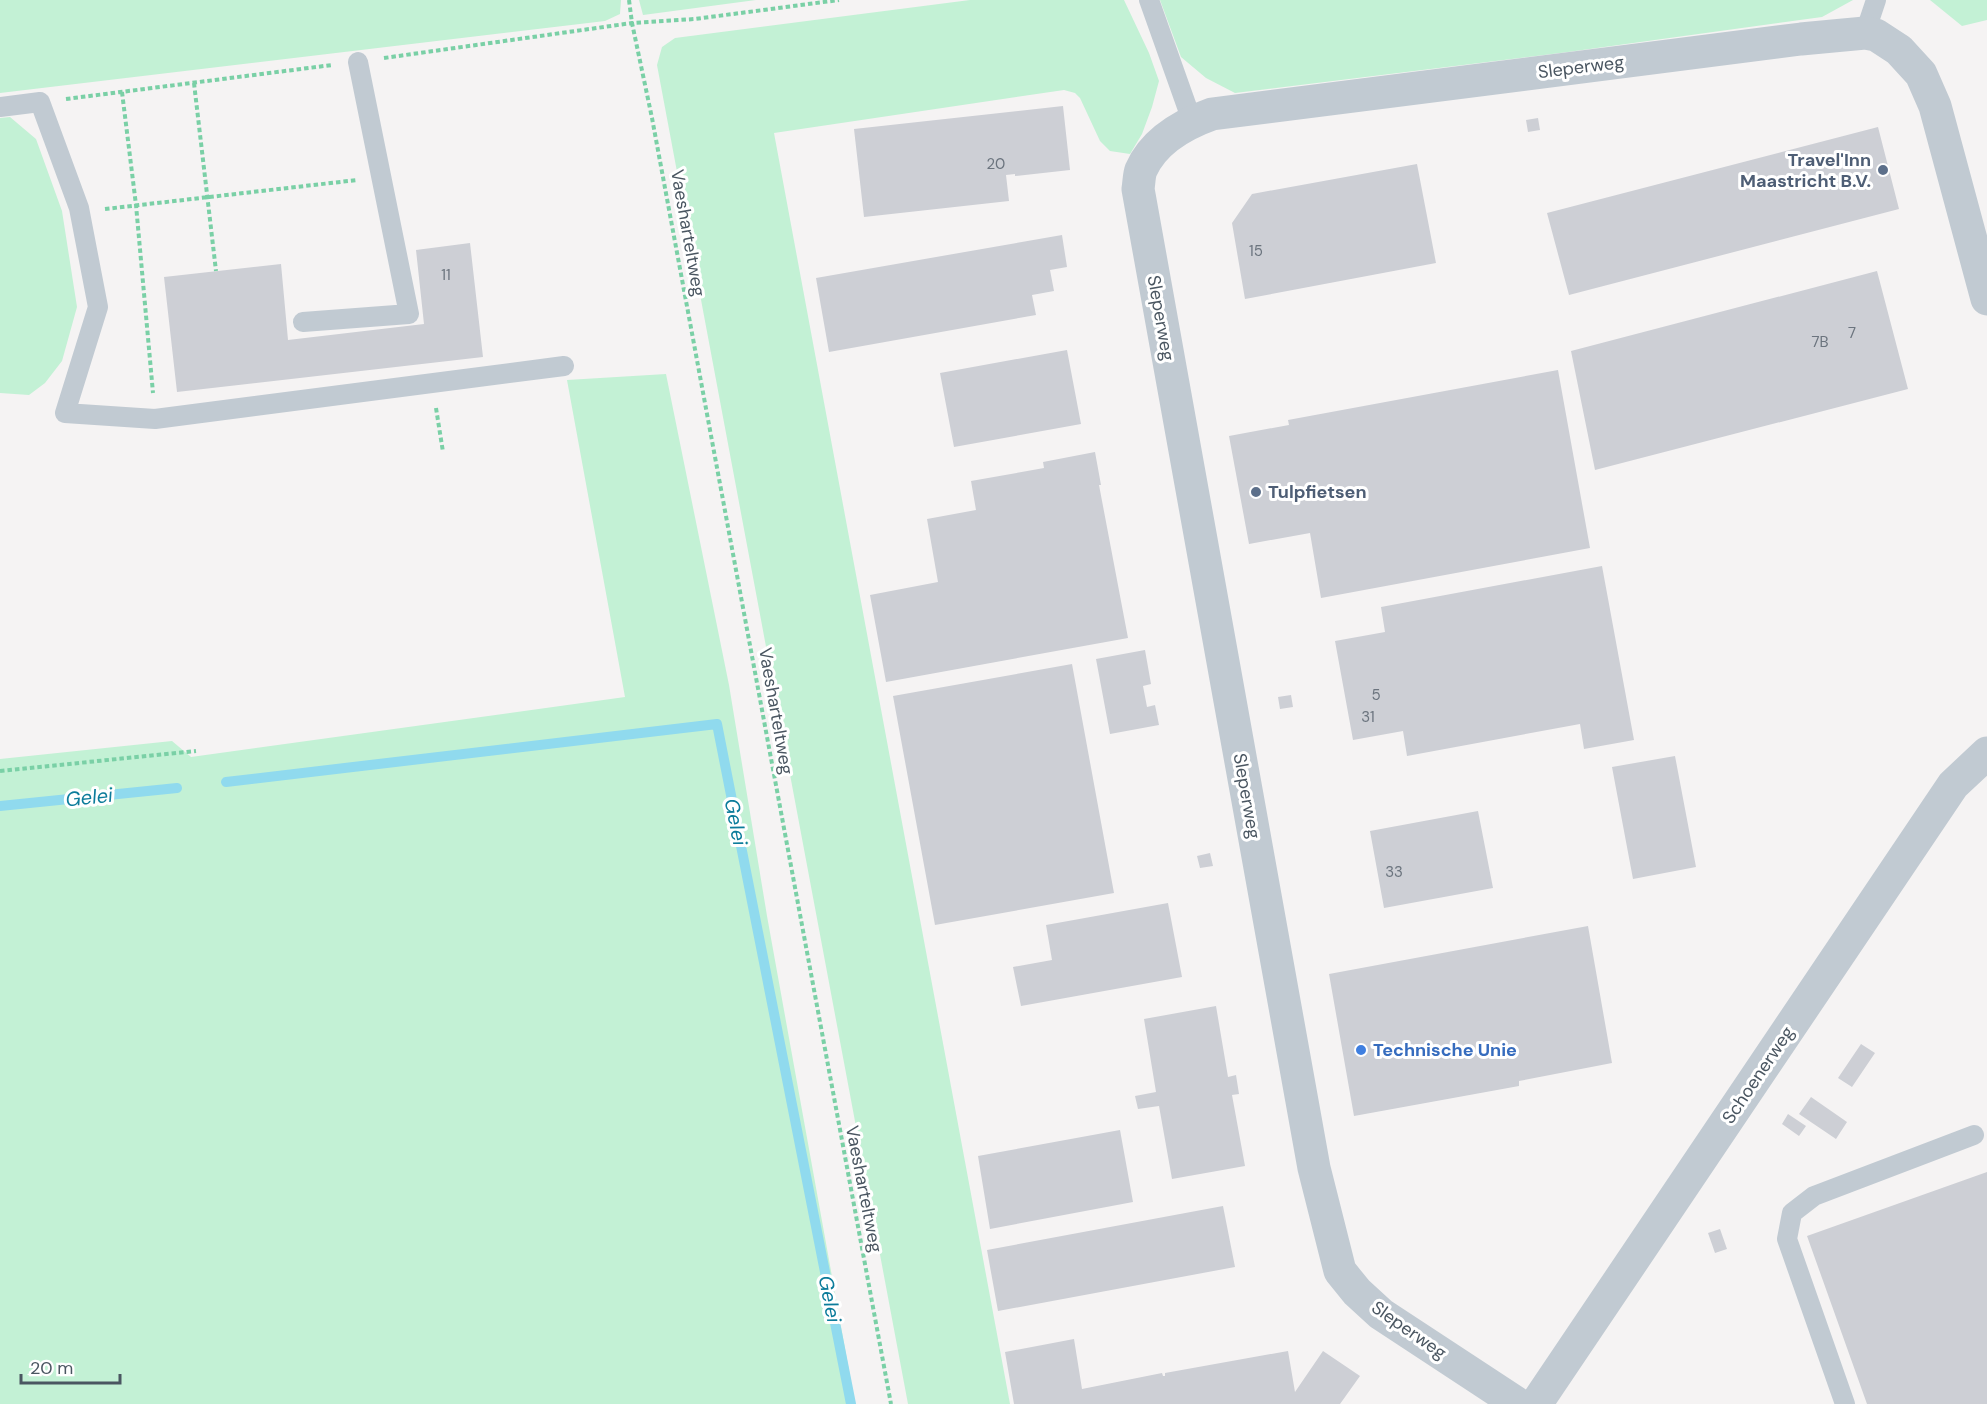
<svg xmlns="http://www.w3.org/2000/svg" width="1987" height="1404" font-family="'DM Sans',sans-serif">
<rect width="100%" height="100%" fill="#f5f3f3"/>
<path fill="#c3f1d5" d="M0 0H621L620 14 605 21 0 93Z
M639 0H756L643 15Z
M970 0H1124L1149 53 1159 81 1152 107 1142 134 1130 154 1110 151 1100 141 1080 98 1075 93 1064 90 774 133 1010 1404H908L657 65 662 47 675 38Z
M1160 0H1853L1822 17 1568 52 1235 93 1206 78 1181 57Z
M1930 0H1987V20L1962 26Z
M10 117 36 139 62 211 77 307 62 361 45 383 29 395 0 393V118Z
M666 374 729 685 767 916 855 1404H0V759L172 741 191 757 625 697 567 380Z"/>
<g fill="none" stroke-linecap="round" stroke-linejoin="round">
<path stroke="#90daee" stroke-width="10" d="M226 782 717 724 851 1404
M0 806 177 788"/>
</g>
<path fill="#cdcfd5" d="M1063 106 1070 170 1015 176V174L1006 175 1009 201 864 217 854 129Z
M1538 118 1540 130 1528 132 1526 120Z
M1878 127 1899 209 1569 295 1547 213Z
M1417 164 1436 263 1245 299 1232 223 1252 194Z
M1062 235 1067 267 1050 270 1054 291 1032 295 1036 315 829 352 816 278Z
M470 243 483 357 177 392 164 277 281 264 288 340 424 324 416 250Z
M1877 271 1908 389 1595 470 1571 351Z
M1067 350 1081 424 954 447 940 373Z
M1558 370 1590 548 1321 598 1310 533 1249 544 1229 436 1289 425 1288 420Z
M1095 452 1101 485H1099L1128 638 886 682 870 595 938 582 927 519 976 510 971 481 1044 468 1043 462Z
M1602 566 1634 740 1584 749 1580 724 1407 756 1403 731 1353 740 1335 641 1385 632 1381 607Z
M1145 650 1151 684 1143 686 1147 707 1155 705 1159 725 1110 734 1096 659Z
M1072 664 1114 893 935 925 893 696Z
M1291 695 1293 707 1280 709 1278 697Z
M1675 756 1696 867 1633 879 1612 767Z
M1478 811 1493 888 1384 908 1370 831Z
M1210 853 1213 866 1200 868 1197 856Z
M1168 903 1182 977 1021 1006 1013 967 1052 960 1046 925Z
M1588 926 1612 1063 1519 1081V1086L1354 1116 1329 974Z
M1216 1006 1228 1077 1236 1075 1239 1094 1232 1095 1245 1166 1172 1179 1159 1106 1138 1109 1135 1096 1156 1092 1144 1019Z
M1861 1044 1875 1053 1852 1087 1838 1078Z
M1811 1097 1847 1122 1836 1139 1799 1114Z
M1788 1114 1806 1126 1799 1136 1782 1124Z
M1120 1130 1133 1202 990 1229 978 1156Z
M1987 1172V1404H1867L1807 1236Z
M1223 1206 1235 1267 998 1311 987 1250Z
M1720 1229 1727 1249 1715 1253 1708 1233Z
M1074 1339 1082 1389 1162 1373 1163 1376H1165V1373L1288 1351 1295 1392 1323 1351 1360 1376 1340 1404H1014L1005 1352Z"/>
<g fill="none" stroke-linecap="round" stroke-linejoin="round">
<path stroke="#7ad0a6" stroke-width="4" stroke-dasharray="4.5 3" stroke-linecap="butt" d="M629 0 632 23 652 118 891 1404
M384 58 632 23 695 19 839 0
M194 83 216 271
M122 92 136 205 153 393
M66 99 332 65
M105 209 357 180
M436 408 443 452
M0 771 196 751"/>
<path stroke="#c1cad2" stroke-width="20" d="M1149 0 1192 121
M1865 33 1876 0
M0 107 40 102 79 208 98 307 65 413 155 419 564 366
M303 322 409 314 358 62
M1845 1404 1787 1239 1792 1213 1814 1196 1974 1135"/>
<path stroke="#c1cad2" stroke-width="33" d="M1518 1404 1381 1314 1357 1292 1340 1271 1314 1168 1138 189C1139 183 1139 175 1141 170 1154 140 1184 124 1212 114L1801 39 1865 33 1876 35 1899 50 1921 74 1935 106 1987 299
M1536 1404 1953 785 1987 753"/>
</g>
<g fill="#5c6f8a" stroke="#fff" stroke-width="2">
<circle cx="1883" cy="170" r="6"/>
<circle cx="1256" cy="492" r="6"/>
</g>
<circle fill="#3f7fe0" stroke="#fff" stroke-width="2" cx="1361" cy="1050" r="6"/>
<g text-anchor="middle" stroke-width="6" stroke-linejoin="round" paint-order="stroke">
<g font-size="15" fill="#6b747e">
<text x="996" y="169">20</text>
<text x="1256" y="256">15</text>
<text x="446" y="280">11</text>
<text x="1852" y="338">7</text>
<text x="1820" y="347">7B</text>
<text x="1376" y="700">5</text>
<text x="1368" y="722">31</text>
<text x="1394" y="877">33</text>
</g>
<g font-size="18" fill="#4a5661" stroke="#fff">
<text transform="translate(1581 67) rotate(-7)" y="6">Sleperweg</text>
<text transform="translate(688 233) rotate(80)" y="6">Vaesharteltweg</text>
<text transform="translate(1161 318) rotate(80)" y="6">Sleperweg</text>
<text transform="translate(776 711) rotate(80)" y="6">Vaesharteltweg</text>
<text transform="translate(1247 796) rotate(80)" y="6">Sleperweg</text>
<text transform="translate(1758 1075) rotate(-56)" y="6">Schoenerweg</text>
<text transform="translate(864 1189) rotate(79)" y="6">Vaesharteltweg</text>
<text transform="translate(1409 1330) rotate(35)" y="6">Sleperweg</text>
</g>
<g font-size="18" font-weight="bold" fill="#4e5e75" stroke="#fff" text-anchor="end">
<text x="1871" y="166">Travel'Inn<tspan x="1871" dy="21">Maastricht B.V.</tspan></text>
<text x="1268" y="498" text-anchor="start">Tulpfietsen</text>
</g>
<g font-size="18" font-weight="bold" fill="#366cbe" stroke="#fff" text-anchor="start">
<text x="1373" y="1056">Technische Unie</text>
</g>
<g font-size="20" font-style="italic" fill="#0c7c9b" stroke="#fff">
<text transform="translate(89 797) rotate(-6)" y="7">Gelei</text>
<text transform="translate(736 822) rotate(79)" y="7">Gelei</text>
<text transform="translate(830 1299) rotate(79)" y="7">Gelei</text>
</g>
</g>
<path d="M21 1374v9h99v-9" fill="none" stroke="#4a5661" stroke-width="3"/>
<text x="30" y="1374" font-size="18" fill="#4a5661" stroke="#ffffff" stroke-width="4.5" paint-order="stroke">20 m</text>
</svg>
